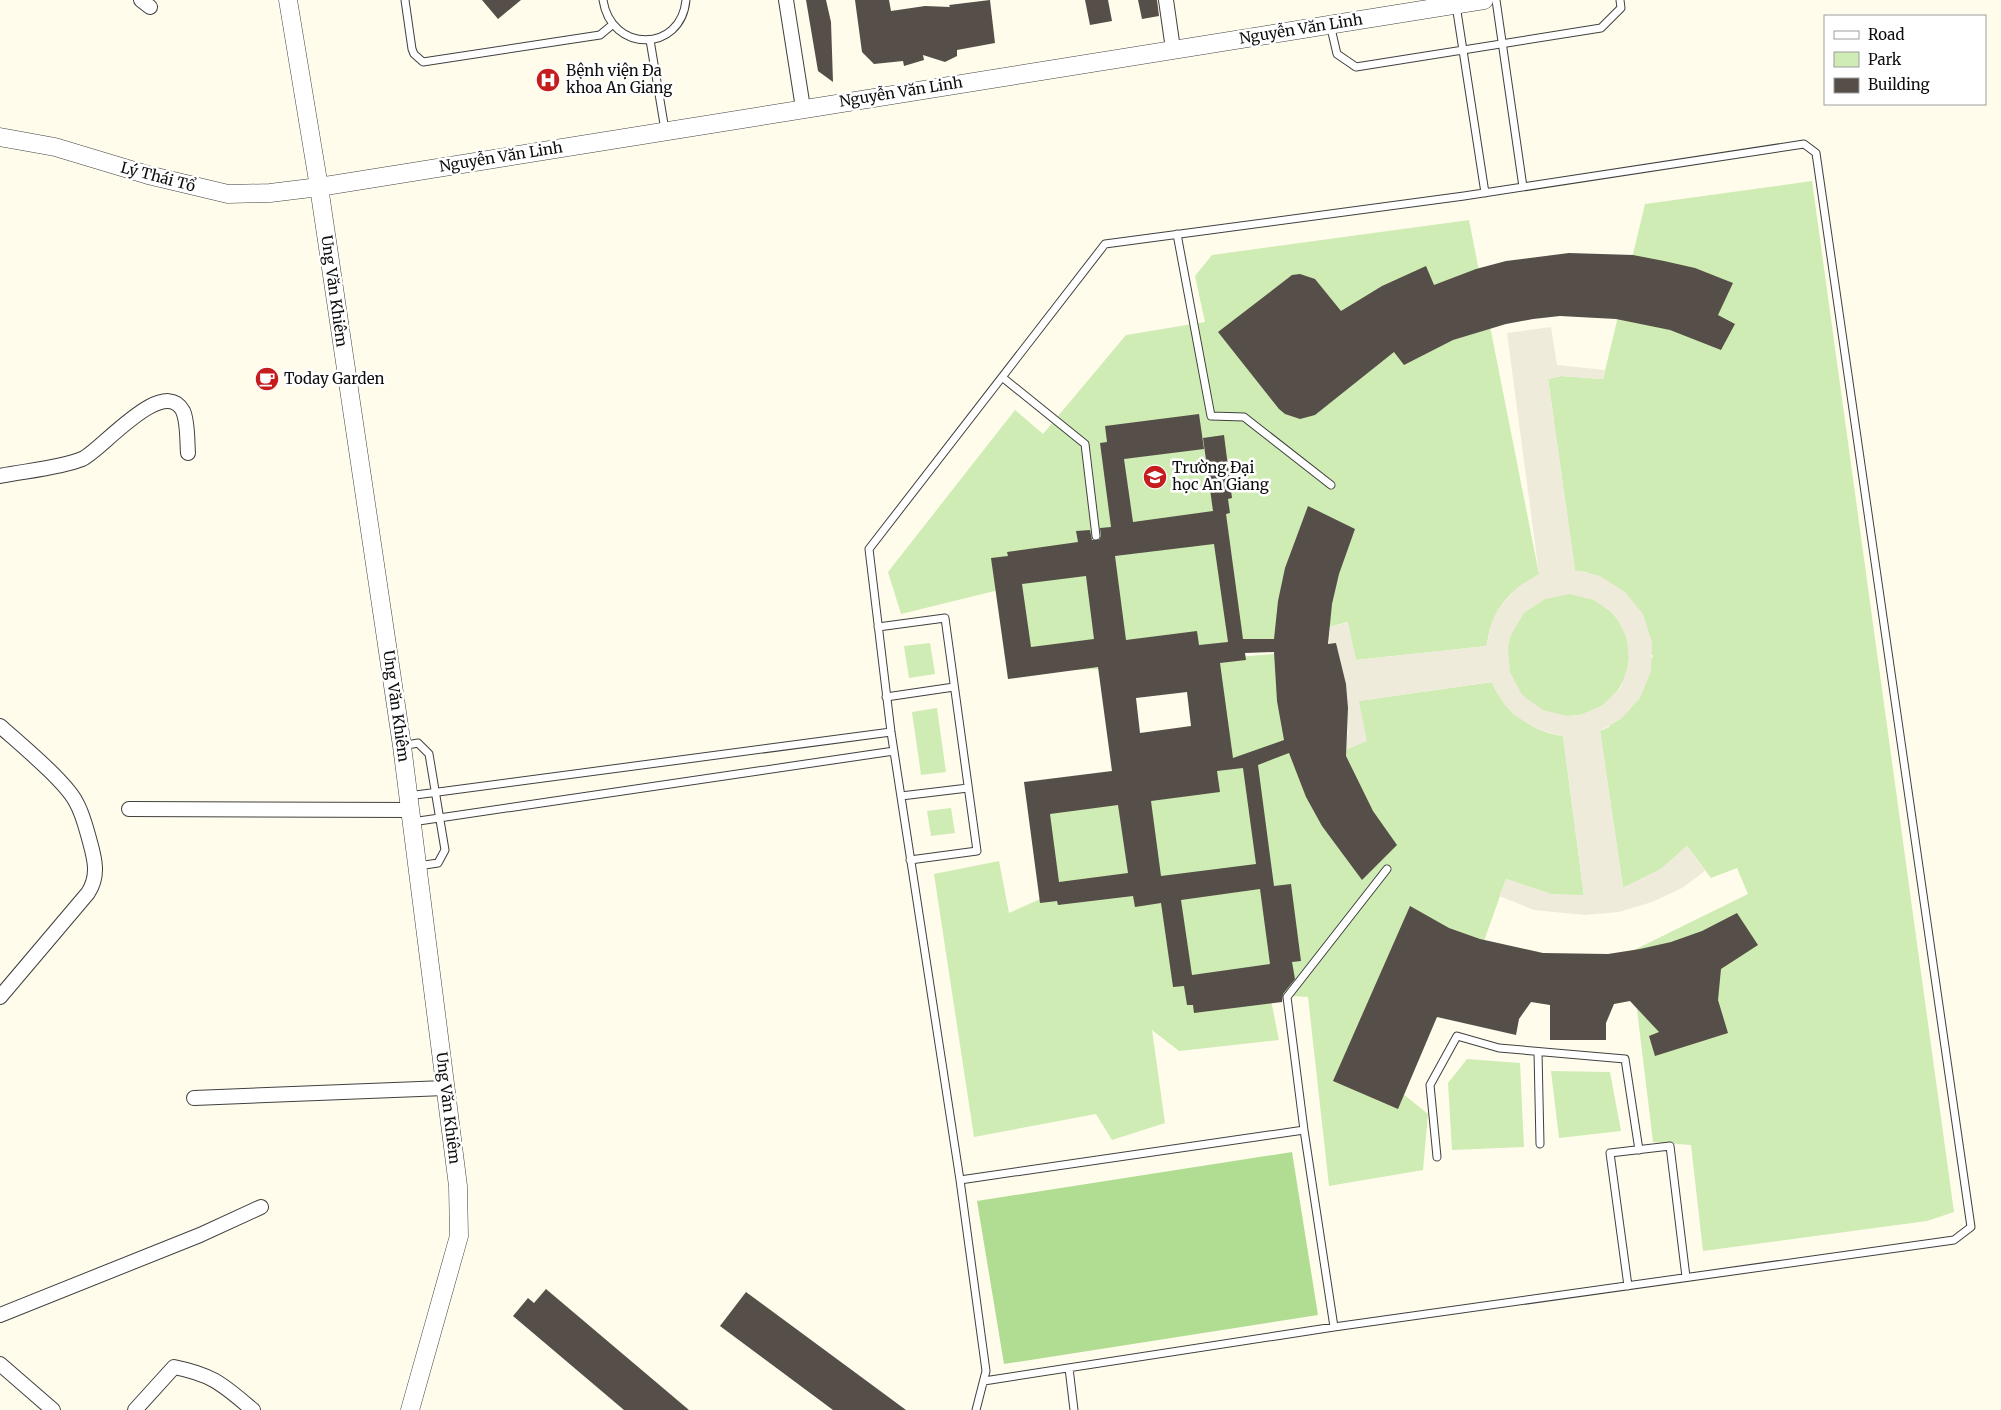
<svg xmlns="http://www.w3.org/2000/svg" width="2001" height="1410" font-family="Merriweather,serif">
<rect width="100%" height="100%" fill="#fffcec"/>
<path fill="#cfecb4" d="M1812 181 1954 1212 1927 1221 1703 1251 1691 1145 1653 1142 1630 952 1748 894 1737 868 1711 878 1687 846 1661 869 1623 888 1600 731 1609 727 1653 656 1587 572 1575 571 1548 379 1561 376 1603 379 1645 204Z
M1469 220 1539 574C1533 579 1525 582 1519 587 1500 601 1489 623 1487 646L1356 660 1347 622 1221 658 1288 653 1314 763 1366 741 1358 701 1492 682C1503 710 1532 732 1563 736L1584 896 1551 894 1506 879 1478 958 1431 960 1397 1089 1428 1114 1423 1170 1329 1186 1308 997 1270 995 1279 1040 1179 1051 1152 1030 1165 1123 1112 1140 1096 1114 974 1137 934 874 999 861 1009 913 1047 896 1030 804 1204 748 1198 665 1023 672 1011 587 901 614 888 572 1015 410 1043 434 1126 335 1205 322 1195 276 1212 255Z
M1507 655a61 61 0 1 1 122 0a61 61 0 1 1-122 0Z
M930 643 935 674 909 678 904 646Z
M937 708 946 772 921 775 912 712Z
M951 808 955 833 931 836 927 811Z
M1467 1059 1520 1063 1524 1147 1452 1150 1448 1083Z
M1551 1071 1610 1072 1621 1131 1559 1138Z"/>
<path fill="#b1dd92" d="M1292 1152 1318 1315 1004 1364 977 1201Z"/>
<path fill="#efebdb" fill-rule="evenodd" d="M1551 327 1557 365 1605 370 1603 379 1561 376 1548 379 1575 570 1600 576 1625 592 1643 614 1652 642 1651 671 1640 698 1621 719 1600 731 1623 888 1661 869 1687 846 1705 871 1682 888 1652 902 1619 912 1585 915 1534 910 1499 896 1506 879 1551 894 1584 895 1563 736 1539 730 1514 715 1504 704 1491 682 1359 701 1367 741 1345 750 1348 733 1346 684 1336 644H1329L1330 627 1348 622 1356 660 1486 646 1492 622 1498 609 1518 587 1539 574 1507 333ZM1570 594 1594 600 1615 615 1627 638 1629 663 1621 687 1603 705 1580 715 1567 716 1543 710 1522 695 1510 672 1508 647 1511 635 1524 613 1545 599Z"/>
<path fill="#564e48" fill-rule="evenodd" d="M482 0H521L498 19Z
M806 0H826L831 22 833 82 818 71Z
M855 0H889L891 11 925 6 950 7 949 5 990 0 995 43 957 50V56L945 62 923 55 924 60 904 66 903 61 874 64 862 52Z
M1085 0H1108L1112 21 1090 25Z
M1138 0H1157L1159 16 1142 19Z
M1569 253 1633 255 1664 261 1695 268 1733 283 1718 315 1735 324 1721 350 1670 330 1616 319 1560 316 1533 319 1506 324 1453 340 1404 365 1394 352 1315 415 1300 419 1285 414 1279 409 1218 332 1292 275 1300 274 1315 279 1341 311 1382 286 1426 266 1434 285 1476 269 1506 261Z
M1199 414 1204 449 1124 459 1133 522 1213 511 1203 438 1224 435 1232 498 1228 499 1230 513 1226 514 1243 639H1274L1278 601 1285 568 1308 506 1355 529 1339 574 1332 604 1328 644 1336 643 1346 684 1348 708 1346 756 1373 811 1397 845 1362 880 1322 826 1306 797 1289 753 1258 765 1274 886 1291 884 1301 961 1292 962 1295 979 1283 994 1282 1002 1194 1013 1193 1005H1187L1184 986 1173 987 1161 903 1135 907 1133 896 1058 905 1057 901 1040 903 1024 782 1112 771 1098 667 1008 679 991 558 1008 556 1007 552 1078 542 1076 531 1090 530 1092 540H1099L1101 536 1100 528 1111 527 1100 443 1107 442 1105 426ZM1214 544 1228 642 1199 645 1197 631 1126 640 1115 556ZM1086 576 1094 639 1031 647 1022 584ZM1274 652 1277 701 1284 740 1233 758 1220 663 1246 660 1245 653ZM1187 692 1191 726 1140 733 1136 698ZM1243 768 1256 864 1161 876 1151 801 1220 792 1217 771ZM1118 805 1128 873 1059 882 1050 814ZM1260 889 1270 964 1192 975 1181 900Z
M1410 906 1449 928 1480 939 1543 953 1608 954 1640 949 1671 942 1702 931 1737 913 1758 945 1721 969 1718 1000 1728 1033 1655 1056 1649 1036 1659 1032 1630 1001 1614 1004 1606 1023V1040H1550V1005L1531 1002 1519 1019 1516 1035 1437 1017 1398 1109 1333 1081Z
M546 1289 689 1410H624L513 1316 528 1298 534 1303Z
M746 1292 906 1410H833L720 1326Z"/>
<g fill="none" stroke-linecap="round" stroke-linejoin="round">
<g stroke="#404040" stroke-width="9">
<path id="service" d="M405 0 412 49 414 54 423 62 600 35 612 25
M603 0C611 53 681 53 686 0
M1496 0 1523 187
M1456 5 1485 193
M1330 24 1337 54 1356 67 1601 28 1621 8 1620 0
M650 40 665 130
M1177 234 1211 416 1244 417 1331 485
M1002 377 1085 444 1096 536
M878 627 945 618 977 851 910 860
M886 697 954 687
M402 746 418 743 429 754 445 850 438 863 418 866
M408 796 891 732
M901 796 968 788
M412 822 894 751
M1538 1052 1540 1144
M1304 1130 1287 997 1387 869
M1437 1157 1430 1085 1457 1036 1499 1048 1625 1059 1639 1150
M960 1180 1304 1130 1334 1327
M1628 1286 1610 1153 1670 1146 1686 1277
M1069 1368 1074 1410
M976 1410 986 1371 960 1180 891 732 869 549 1105 244 1464 196 1804 144 1816 153 1971 1227 1954 1240 1334 1327 984 1381"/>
</g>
<g stroke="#404040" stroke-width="16">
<path id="minor" d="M141 0 150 7
M786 0 803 108
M1166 0 1173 49
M0 476C24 471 60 468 82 459 100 452 163 374 183 411 188 422 187 441 188 453
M0 726C19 743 65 781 76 802 83 814 86 828 90 842 95 860 99 876 88 893L0 997
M129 809 411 810
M194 1098 445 1088
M0 1315 200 1235 261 1207
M0 1364 53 1410
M135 1410 174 1367C214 1375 223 1385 253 1410"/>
</g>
<g stroke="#404040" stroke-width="19">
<path id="tertiary" d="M288 0 319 187 402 746 458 1186 459 1236 410 1410
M0 137 55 147 148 175 228 194 270 193 319 187 1484 0"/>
</g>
<use href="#service" stroke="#fff" stroke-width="7"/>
<use href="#minor" stroke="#fff" stroke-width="14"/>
<use href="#tertiary" stroke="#fff" stroke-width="18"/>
</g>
<defs>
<g id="hospital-disc" transform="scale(1.25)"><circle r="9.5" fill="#c51c1e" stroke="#fff"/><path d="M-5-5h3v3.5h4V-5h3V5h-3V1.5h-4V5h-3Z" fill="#fff"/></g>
<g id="cafe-disc" transform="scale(1.25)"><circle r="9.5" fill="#c51c1e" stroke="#fff"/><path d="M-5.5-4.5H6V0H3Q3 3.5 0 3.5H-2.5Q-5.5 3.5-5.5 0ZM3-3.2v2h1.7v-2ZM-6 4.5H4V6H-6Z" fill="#fff"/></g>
<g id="university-disc" transform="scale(1.25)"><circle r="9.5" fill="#c51c1e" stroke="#fff"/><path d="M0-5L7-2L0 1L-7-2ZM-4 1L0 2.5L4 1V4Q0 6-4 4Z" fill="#fff"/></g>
</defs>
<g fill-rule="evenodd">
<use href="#hospital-disc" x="548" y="80"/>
<use href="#cafe-disc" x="267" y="379"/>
<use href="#university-disc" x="1155" y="477"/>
</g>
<g text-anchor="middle" stroke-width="5" stroke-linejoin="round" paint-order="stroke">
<g font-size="15" fill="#0d0d0d" stroke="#fff">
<text transform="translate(1301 29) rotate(-9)" y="5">Nguyễn Văn Linh</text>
<text transform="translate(901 92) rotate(-9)" y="5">Nguyễn Văn Linh</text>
<text transform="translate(501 157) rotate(-9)" y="5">Nguyễn Văn Linh</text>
<text transform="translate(158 177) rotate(15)" y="5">Lý Thái Tổ</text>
<text transform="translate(334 291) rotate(82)" y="5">Ung Văn Khiêm</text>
<text transform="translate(396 706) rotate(82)" y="5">Ung Văn Khiêm</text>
<text transform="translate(448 1108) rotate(83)" y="5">Ung Văn Khiêm</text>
</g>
<g font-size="15" fill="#0d0d0d" stroke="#fff" text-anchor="start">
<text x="566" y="76">Bệnh viện Đa<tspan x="566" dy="17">khoa An Giang</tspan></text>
<text x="284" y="384">Today Garden</text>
<text x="1172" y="473">Trường Đại<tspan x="1172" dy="17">học An Giang</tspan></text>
</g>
</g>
<rect x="1824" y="15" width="162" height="90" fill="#ffffff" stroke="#9e9e9e"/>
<rect x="1834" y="31" width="25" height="8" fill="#ffffff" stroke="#9e9e9e"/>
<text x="1868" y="40" font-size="15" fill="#0d0d0d">Road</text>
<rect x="1834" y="52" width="25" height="15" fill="#cfecb4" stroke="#9e9e9e"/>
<text x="1868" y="65" font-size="15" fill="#0d0d0d">Park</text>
<rect x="1834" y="78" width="25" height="15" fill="#564e48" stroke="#9e9e9e"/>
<text x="1868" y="90" font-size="15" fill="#0d0d0d">Building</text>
</svg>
